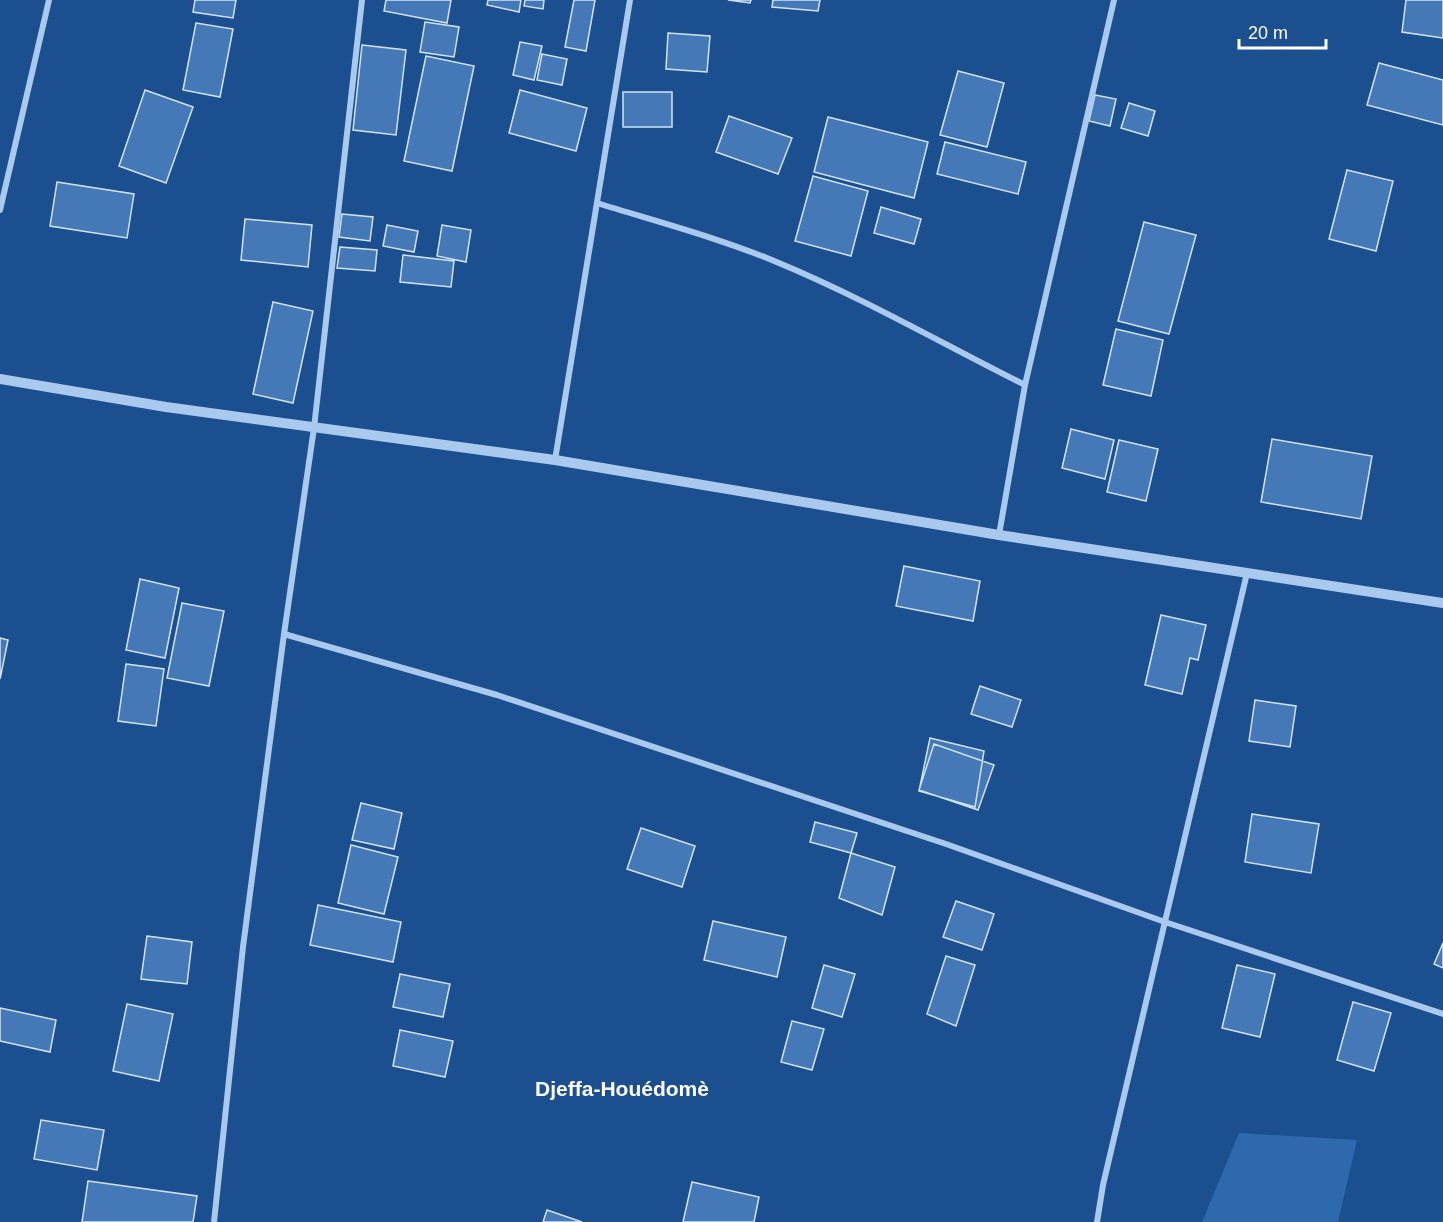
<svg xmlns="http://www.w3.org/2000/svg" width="1443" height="1222" font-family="Arial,sans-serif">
<rect width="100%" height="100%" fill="#1b4f8f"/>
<path fill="#2e69ad" d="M1239 1133 1357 1140 1338 1222H1202Z"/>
<path fill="#4478b7" stroke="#cfe3fa" stroke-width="1.5" d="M195 0H236L233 18 193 12Z
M386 0H451L447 23 384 11Z
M488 0H521L519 12 487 5Z
M525 0H544L543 9 524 6Z
M574 0H595L586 51 565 47Z
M728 0H751L750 3Z
M773 0H820L818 11 772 7Z
M1406 0H1443V38L1402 32Z
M425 22 459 27 454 57 420 52Z
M196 23 233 29 220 97 183 90Z
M668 33 710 36 707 72 666 69Z
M520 42 542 46 534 80 513 75Z
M362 45 406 50 396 135 353 130Z
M542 54 567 59 562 85 537 80Z
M426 56 474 66 452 171 404 161Z
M1379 63 1443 80V125L1367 105Z
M958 71 1004 83 987 147 940 135Z
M145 90 193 107 166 183 119 166Z
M520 90 587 108 576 151 509 133Z
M623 92H672V127H623Z
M1095 95 1116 99 1110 126 1089 121Z
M1129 103 1155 111 1148 136 1121 128Z
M729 116 792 138 778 174 716 152Z
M828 117 928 142 914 198 814 172Z
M945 142 1026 162 1018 194 937 174Z
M1347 170 1393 181 1376 251 1329 239Z
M813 176 868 191 851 256 795 241Z
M57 182 134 194 127 238 50 226Z
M881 207 921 219 914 244 874 233Z
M342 214 373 217 370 241 339 237Z
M245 219 312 225 308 267 241 260Z
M1144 222 1196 235 1169 334 1118 321Z
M387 225 418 231 414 252 383 246Z
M442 225 471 230 466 262 437 256Z
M340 247 377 250 375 271 337 268Z
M403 255 454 261 451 287 400 282Z
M273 302 313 311 293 403 253 394Z
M1116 329 1163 340 1151 396 1103 385Z
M1071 429 1114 440 1105 479 1062 468Z
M1272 439 1372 456 1361 519 1261 502Z
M1119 440 1158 449 1146 501 1107 492Z
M904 566 980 581 973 621 896 606Z
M140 579 179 588 165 658 126 650Z
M182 603 224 611 209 686 167 678Z
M1161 615 1206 625 1198 660 1190 658 1182 694 1145 685Z
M0 638 8 640 0 679Z
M126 664 164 669 156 726 118 721Z
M980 686 1021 700 1012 727 971 714Z
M1255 700 1296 706 1290 747 1249 741Z
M930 738 984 751 975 807 919 791Z
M934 744 994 765 978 810 919 790Z
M361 803 402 813 394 849 352 840Z
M1252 814 1319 824 1311 873 1245 862Z
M815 822 857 833 851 853 810 842Z
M641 828 695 846 682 887 627 869Z
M351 845 398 857 384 914 338 903Z
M851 853 895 867 882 915 839 898Z
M956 901 994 914 982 950 943 937Z
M318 905 401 922 393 962 310 945Z
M713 921 786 937 777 977 704 960Z
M147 936 192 942 187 984 141 979Z
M1443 943V968L1434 964Z
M946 956 975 965 956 1026 927 1014Z
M824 965 855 974 842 1017 812 1008Z
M1237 965 1275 974 1260 1037 1222 1028Z
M400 974 450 984 443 1017 393 1007Z
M1353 1002 1391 1013 1374 1071 1337 1060Z
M127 1004 173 1014 159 1081 113 1071Z
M0 1008 56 1020 50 1052 0 1041Z
M792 1021 824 1029 812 1070 781 1062Z
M400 1030 453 1041 445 1077 393 1066Z
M41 1120 104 1130 97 1170 34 1159Z
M88 1181 197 1196 193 1222H82Z
M692 1182 759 1197 754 1222H683Z
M547 1210 582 1222H543Z"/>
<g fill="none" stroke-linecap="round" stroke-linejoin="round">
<path stroke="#a9c9ee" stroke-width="6" d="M597 203C658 222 720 238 779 263 863 298 943 344 1025 385
M0 210 49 0
M555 460 630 0
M999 535 1025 385 1114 0
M284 634 497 695 946 844 1165 922 1443 1014
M214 1222 243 947 284 634 314 428 362 0
M1097 1222 1103 1185 1247 573"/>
<path stroke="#a9c9ee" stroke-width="10" d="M0 379 166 407 555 460 999 535 1443 603"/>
</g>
<g text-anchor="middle" stroke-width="5" stroke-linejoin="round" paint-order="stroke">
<g font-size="21" font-weight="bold" fill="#fff" stroke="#1b4f8f">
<text x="622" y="1096">Djeffa-Houédomè</text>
</g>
</g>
<path d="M1239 39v9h87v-9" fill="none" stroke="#ffffff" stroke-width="3"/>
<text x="1248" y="39" font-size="18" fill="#ffffff" stroke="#1b4f8f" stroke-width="4.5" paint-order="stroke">20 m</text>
</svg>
